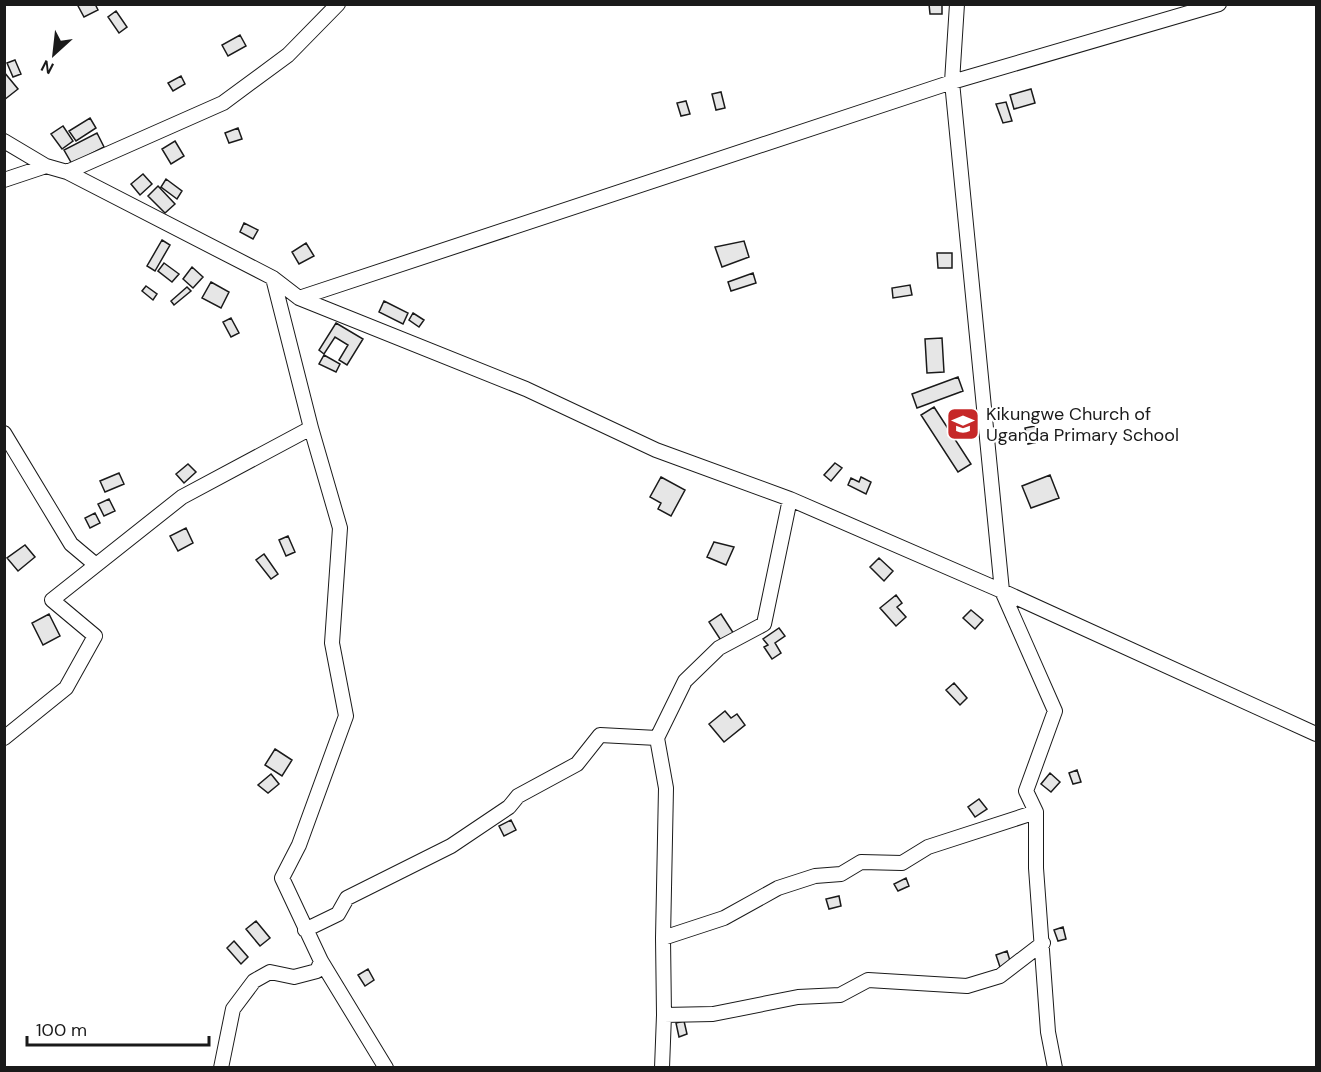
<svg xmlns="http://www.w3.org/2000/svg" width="1321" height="1072" font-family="'DM Sans',sans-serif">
<rect width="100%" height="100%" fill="#fff"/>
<path fill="#e6e6e6" stroke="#1a1a1a" stroke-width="1.5" d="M77 4H95L98 10 84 17Z
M929 4H942V14H930Z
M116 11 127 27 119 33 108 17Z
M240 35 246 46 228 56 222 45Z
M15 60 21 74 13 77 7 63Z
M4 72 18 89 4 100Z
M181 76 185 84 173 91 168 83Z
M1031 89 1035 103 1014 109 1010 95Z
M721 92 725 108 716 110 712 94Z
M686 101 690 114 681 116 677 103Z
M1006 102 1012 121 1003 123 996 104Z
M90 118 96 128 76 141 69 131Z
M63 126 73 141 62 149 51 134Z
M238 128 242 139 229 143 225 133Z
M97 133 104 147 72 164 64 150Z
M175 141 184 156 171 164 162 149Z
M143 174 152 184 140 195 131 184Z
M166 179 182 191 177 199 161 187Z
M158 186 175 204 165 213 148 196Z
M244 223 258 230 253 239 240 232Z
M162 240 170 245 155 271 147 266Z
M744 241 749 257 722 267 715 247Z
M306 243 314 256 299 264 292 252Z
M937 253H952V268H938Z
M164 263 179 274 172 282 158 271Z
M192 267 203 277 193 288 183 279Z
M753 273 756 283 731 291 728 282Z
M211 282 229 292 221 308 202 298Z
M910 285 912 295 893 298 892 288Z
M146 286 157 294 153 300 142 291Z
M187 287 191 291 174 305 171 301Z
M384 301 408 313 403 324 379 312Z
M413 313 424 320 419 327 409 320Z
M231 318 239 333 231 337 223 322Z
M336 323 363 339 347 365 339 360 348 345 335 337 324 354 319 350Z
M942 338 944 372 927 373 925 339Z
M324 355 340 364 336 372 319 364Z
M958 377 963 391 917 408 912 394Z
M934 407 971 464 958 472 921 415Z
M1035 426 1038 442 1028 444 1025 428Z
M835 463 842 468 831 481 824 475Z
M188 464 196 472 184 483 176 474Z
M119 473 124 484 105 492 100 481Z
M1050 475 1059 498 1031 508 1022 486Z
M661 477 685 490 671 516 658 509 661 503 650 497Z
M861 477 871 482 866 494 848 485 851 478 859 482Z
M109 499 115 511 104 516 98 504Z
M95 513 100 523 90 528 85 518Z
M186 528 193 543 178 551 170 536Z
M288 536 295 552 286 556 279 540Z
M714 542 734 547 726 565 707 557Z
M25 545 35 557 18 571 7 558Z
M264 554 278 574 271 579 256 560Z
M879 558 893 571 884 581 870 567Z
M896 595 902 603 897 607 906 617 896 626 880 608Z
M971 610 983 620 975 629 963 618Z
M49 614 60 636 43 645 32 623Z
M721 614 734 634 722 642 709 622Z
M779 628 785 636 775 643 781 653 772 659 764 647 768 645 763 639Z
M954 683 967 698 960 705 946 690Z
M725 711 731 718 737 714 745 725 724 742 709 724Z
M275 749 292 760 282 776 265 765Z
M1077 770 1081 782 1073 784 1069 773Z
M1050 773 1060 782 1051 792 1041 784Z
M271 774 279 784 268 793 258 785Z
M979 799 987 809 975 817 968 807Z
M511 820 516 830 504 836 499 826Z
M906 878 909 886 898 891 894 884Z
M839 896 841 906 829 909 826 899Z
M256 921 270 938 260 946 246 929Z
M1063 927 1066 939 1058 941 1054 930Z
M234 941 248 957 241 964 227 948Z
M1007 951 1011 964 1000 967 996 955Z
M368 969 374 980 365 986 358 975Z
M684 1021 687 1034 679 1037 676 1023Z"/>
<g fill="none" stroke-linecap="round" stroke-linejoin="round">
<g stroke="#1a1a1a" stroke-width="16">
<path id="minor" d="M957 4 952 82 1002 591 1055 711 1026 791 1036 812V868L1048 1032 1055 1068
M4 141 46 166 67 172 273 278 299 298 526 389 656 450 790 499 1002 591 1316 734
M67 172 223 103 288 55 338 4
M4 180 46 166
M299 298 952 82 1219 4
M4 433 71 544 96 565
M4 738 66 688 95 636 52 600 182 497 311 428 273 278
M657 738 685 681 719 648 764 624 790 499
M305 930 338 914 347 898 451 846 509 807 518 796 577 764 600 735 657 738 666 788 663 938
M321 961 386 1068
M664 1015 713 1014 798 997 840 995 868 980 967 986 1000 976 1043 943
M221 1068 233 1009 254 981 270 972 294 977 317 971 321 961 282 878 299 845 346 716 332 643 340 528 311 428
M662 1068 664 1015 663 938 724 918 778 888 815 876 841 874 861 862 902 863 928 847 1036 812"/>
</g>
<use href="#minor" stroke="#fff" stroke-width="14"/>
</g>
<defs>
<g id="school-square" transform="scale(1.725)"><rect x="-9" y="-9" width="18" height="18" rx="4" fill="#c62828" stroke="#fff"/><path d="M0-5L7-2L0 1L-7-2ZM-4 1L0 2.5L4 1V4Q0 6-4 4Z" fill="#fff"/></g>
</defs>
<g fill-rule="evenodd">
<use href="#school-square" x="963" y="424"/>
</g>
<g text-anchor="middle" stroke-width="4.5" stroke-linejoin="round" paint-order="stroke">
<g font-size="18" fill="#1a1a1a" stroke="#fff" text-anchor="start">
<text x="986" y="420">Kikungwe Church of<tspan x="986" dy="21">Uganda Primary School</tspan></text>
</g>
</g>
<rect width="1321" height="1072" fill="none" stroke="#1a1a1a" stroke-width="12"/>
<g transform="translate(54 54) rotate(207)" stroke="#ffffff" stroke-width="4.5" paint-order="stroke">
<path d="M0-4.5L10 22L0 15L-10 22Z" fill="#1a1a1a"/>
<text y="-9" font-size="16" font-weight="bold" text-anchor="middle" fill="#1a1a1a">N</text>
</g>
<path d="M27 1036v9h182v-9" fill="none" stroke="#1a1a1a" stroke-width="3"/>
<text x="36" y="1036" font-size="18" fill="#1a1a1a" stroke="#ffffff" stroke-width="4.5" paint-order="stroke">100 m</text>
</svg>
